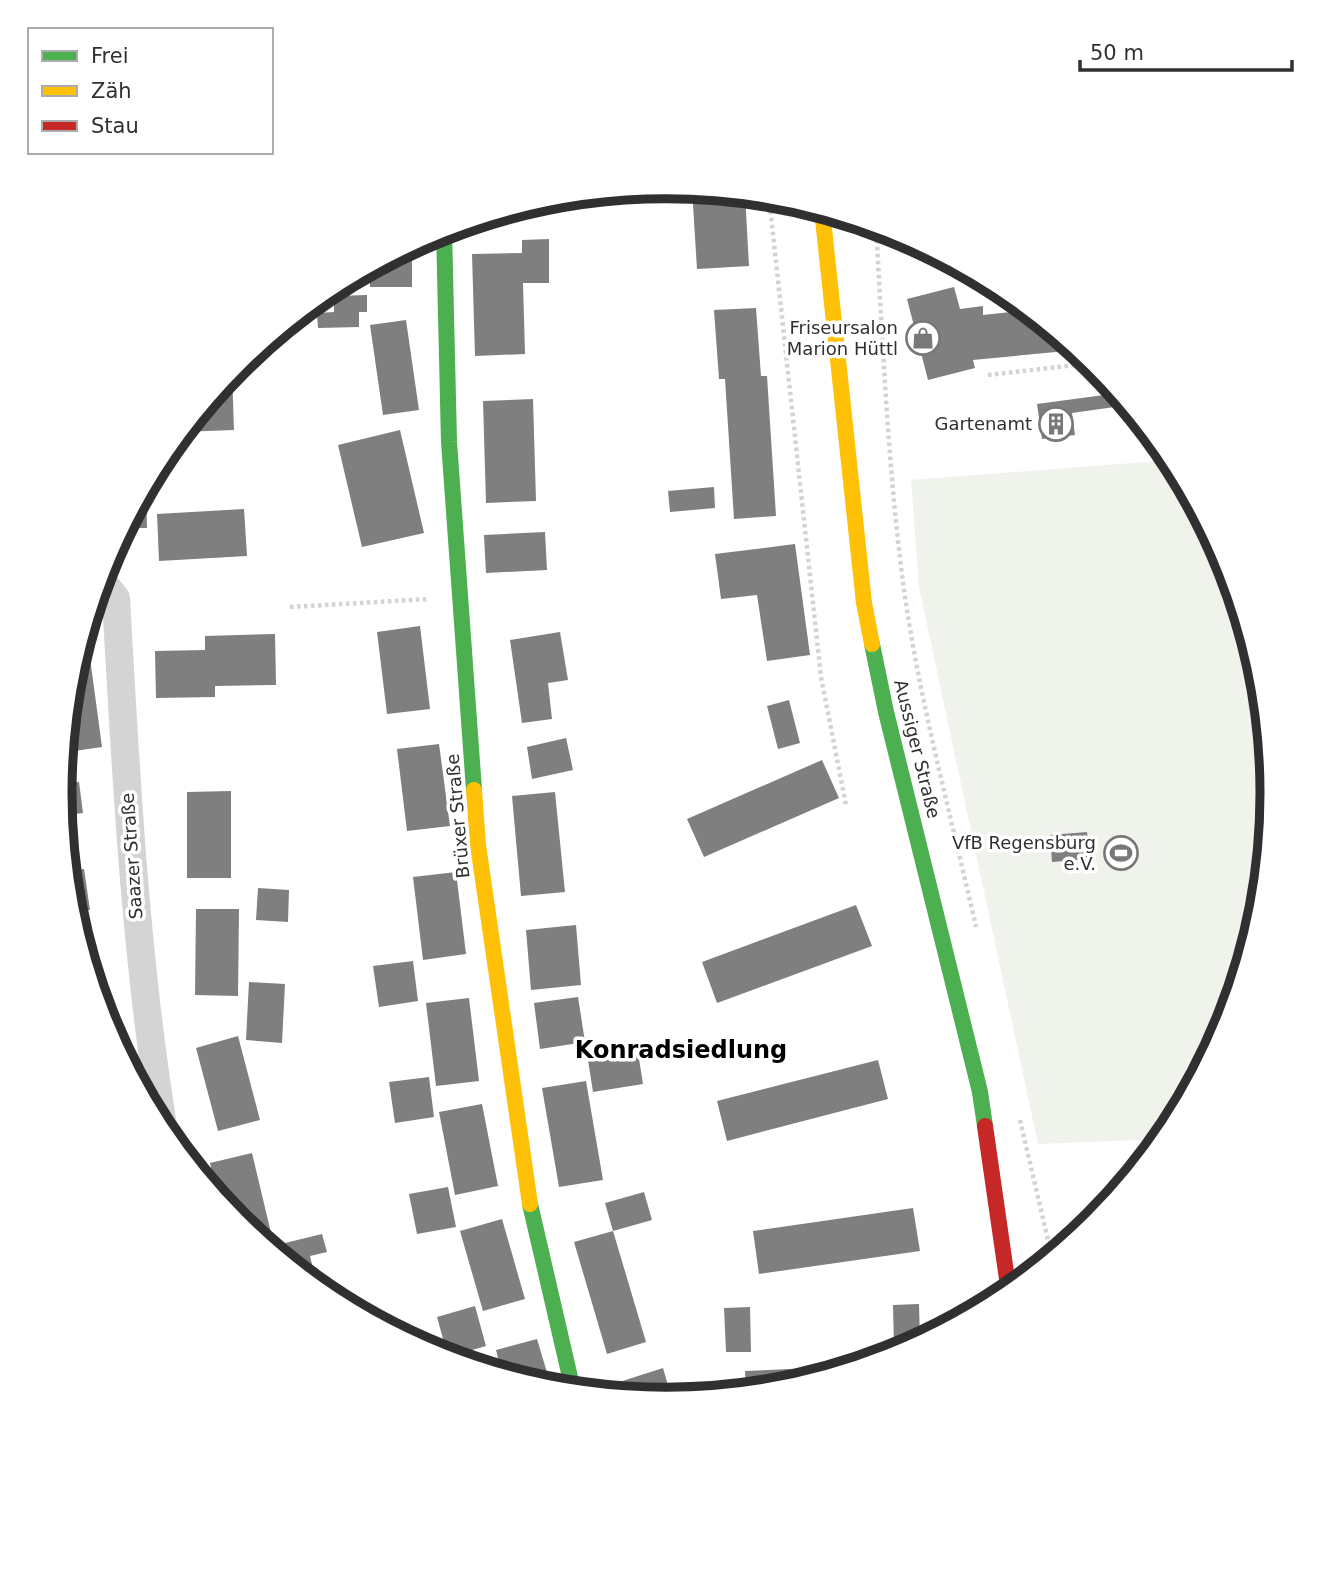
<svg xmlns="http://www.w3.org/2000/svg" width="1332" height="1586" font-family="'DejaVu Sans',sans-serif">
<rect width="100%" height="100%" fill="#fff"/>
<path fill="#f0f2ec" d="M1172 460 1226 561 1261 675 1272 793 1261 912 1226 1025 1163 1139 1038 1144 919 587 911 480Z"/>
<path fill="#7f7f7f" d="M692 189 745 194 749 266 697 269Z
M549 239V283H523L525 354 475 356 472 254 522 253V240Z
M412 244V287H370V267Z
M954 287 960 309 983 306V315L1029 310 1077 350 973 360 975 368 928 380 907 299Z
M367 295V312H359V327L318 328 317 313 334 312V296Z
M756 308 761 376H767L776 516 734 519 725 379H719L714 310Z
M406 320 419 410 383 415 370 325Z
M232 371 234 430 181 432Z
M1119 393 1129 405 1072 413 1075 435 1042 439 1037 404Z
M533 399 536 501 486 503 483 401Z
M400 430 424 533 362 547 338 445Z
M146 485 147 528H123Z
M714 487 715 508 670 512 668 491Z
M244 509 247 556 159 561 157 514Z
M545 532 547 570 486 573 484 535Z
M795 544 810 655 767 661 757 595 721 599 715 554Z
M420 626 430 709 387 714 377 632Z
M560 632 568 680 548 683 552 719 522 723 510 640Z
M275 634 276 685 215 686V697L156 698 155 651 205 650V636Z
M88 643 102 747 74 751 68 709 71 674 80 644Z
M789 700 800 743 778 749 767 706Z
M566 738 573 770 532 779 527 747Z
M439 744 450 826 407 831 397 749Z
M822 760 839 798 704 857 687 819Z
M79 782 83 813 62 816 60 784Z
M231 791V878H187V792Z
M555 792 565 892 521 896 512 796Z
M1087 832 1090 859 1052 862 1050 835Z
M84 869 90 910 72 913 67 871Z
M456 872 466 954 423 960 413 877Z
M258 888 289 890 288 922 256 920Z
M856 905 872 946 717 1003 702 962Z
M196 909H239L238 996 195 995Z
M576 925 581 985 531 990 526 930Z
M96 944 101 981 93 982 82 946Z
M413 961 418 1001 379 1007 373 966Z
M249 982 285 984 282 1043 246 1040Z
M578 997 585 1042 540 1049 534 1003Z
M469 998 479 1081 436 1086 426 1003Z
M238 1036 260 1120 218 1131 196 1048Z
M637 1046 643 1084 593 1092 587 1054Z
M878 1060 888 1099 727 1141 717 1101Z
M429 1077 434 1117 395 1123 389 1082Z
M586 1081 603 1180 559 1187 542 1088Z
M482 1104 498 1186 455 1195 439 1112Z
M252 1153 272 1237 260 1240 237 1222 218 1199 210 1163Z
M448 1187 456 1227 417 1234 409 1194Z
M644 1192 652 1220 613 1231 646 1342 607 1354 574 1242 613 1231 605 1203Z
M913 1208 920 1251 759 1274 753 1231Z
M502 1219 525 1299 483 1311 460 1231Z
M322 1234 327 1252 310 1256 314 1272 302 1275 290 1265 285 1243Z
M919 1304 920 1342 906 1349 894 1350 893 1305Z
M475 1306 486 1346 448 1357 437 1317Z
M750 1307 751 1352H726L724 1308Z
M537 1339 549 1379 551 1388 502 1374 496 1350Z
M854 1366 784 1388 746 1392 745 1371Z
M663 1368 672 1399 612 1394 610 1385Z"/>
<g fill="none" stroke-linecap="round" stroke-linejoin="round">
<path stroke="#d3d3d3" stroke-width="4.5" stroke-dasharray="3.5 3.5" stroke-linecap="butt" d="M769 197 821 677 846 805
M876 226C883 347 888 470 904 590 920 703 951 816 976 927
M988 375 1093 363
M290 607 429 599
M1020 1120 1052 1257"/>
<path stroke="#d4d4d4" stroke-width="28" d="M103 582 116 598C126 777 135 955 164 1132"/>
<path stroke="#4caf50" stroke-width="16" d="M444 229 449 442 474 790
M872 644 886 712 980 1092 985 1126
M530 1204 573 1390"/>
<path stroke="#ffc107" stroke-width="16" d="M822 210 864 603 872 644
M474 790 478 845 530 1204"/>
<path stroke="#c62828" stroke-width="16" d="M985 1126 1009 1293"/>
</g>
<defs>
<g id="shop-ring" transform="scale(1.75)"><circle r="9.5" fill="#fff" stroke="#787878" stroke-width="1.5"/><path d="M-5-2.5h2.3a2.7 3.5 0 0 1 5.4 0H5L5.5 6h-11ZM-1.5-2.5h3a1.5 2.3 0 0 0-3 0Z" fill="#787878"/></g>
<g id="building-ring" transform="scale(1.75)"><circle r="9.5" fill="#fff" stroke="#787878" stroke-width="1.5"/><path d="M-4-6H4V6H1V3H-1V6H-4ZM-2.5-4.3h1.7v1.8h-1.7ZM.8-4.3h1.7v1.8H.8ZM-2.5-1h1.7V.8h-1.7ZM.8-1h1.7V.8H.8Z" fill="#787878"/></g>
<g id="stadium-ring" transform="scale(1.75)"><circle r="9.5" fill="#fff" stroke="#787878" stroke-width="1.5"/><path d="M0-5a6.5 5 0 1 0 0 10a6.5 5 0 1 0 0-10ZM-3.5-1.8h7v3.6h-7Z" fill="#787878"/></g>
</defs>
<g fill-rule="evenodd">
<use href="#shop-ring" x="923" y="338"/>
<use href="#building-ring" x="1056" y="424"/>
<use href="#stadium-ring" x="1121" y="853"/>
</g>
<g text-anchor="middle" stroke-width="7" stroke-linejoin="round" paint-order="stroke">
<g font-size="18" fill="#303030" stroke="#fff" text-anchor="end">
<text x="898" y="334">Friseursalon<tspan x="898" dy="21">Marion Hüttl</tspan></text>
<text x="1032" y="430">Gartenamt</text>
<text x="1096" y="849">VfB Regensburg<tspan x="1096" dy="21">e.V.</tspan></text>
</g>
<g font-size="18" fill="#303030" stroke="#fff">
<text transform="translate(917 749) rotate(76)" y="6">Aussiger Straße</text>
<text transform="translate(458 816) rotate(-95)" y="6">Brüxer Straße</text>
<text transform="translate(132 856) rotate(-94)" y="6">Saazer Straße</text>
</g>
<g font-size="24" font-weight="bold" fill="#000" stroke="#fff">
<text x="681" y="1058">Konradsiedlung</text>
</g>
</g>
<path d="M0 0H1332V1586H0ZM72 793a594 594 0 1 1 1188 0a594 594 0 1 1-1188 0Z" fill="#fff" fill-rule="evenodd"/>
<path fill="none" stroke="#303030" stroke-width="9" d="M72 793a594 594 0 1 1 1188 0a594 594 0 1 1-1188 0Z"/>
<rect x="28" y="28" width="245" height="126" fill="#ffffff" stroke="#acacac" stroke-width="2"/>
<rect x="42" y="51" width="35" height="10" fill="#4caf50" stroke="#acacac" stroke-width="2"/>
<text x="91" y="63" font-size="21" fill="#303030">Frei</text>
<rect x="42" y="86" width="35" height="10" fill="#ffc107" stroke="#acacac" stroke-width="2"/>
<text x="91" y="98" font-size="21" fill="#303030">Zäh</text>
<rect x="42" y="121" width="35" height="10" fill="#c62828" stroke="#acacac" stroke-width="2"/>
<text x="91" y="133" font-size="21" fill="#303030">Stau</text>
<path d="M1080 60v10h212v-10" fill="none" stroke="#303030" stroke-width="3.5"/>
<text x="1090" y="60" font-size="21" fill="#303030" stroke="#ffffff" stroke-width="5" paint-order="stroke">50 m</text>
</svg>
